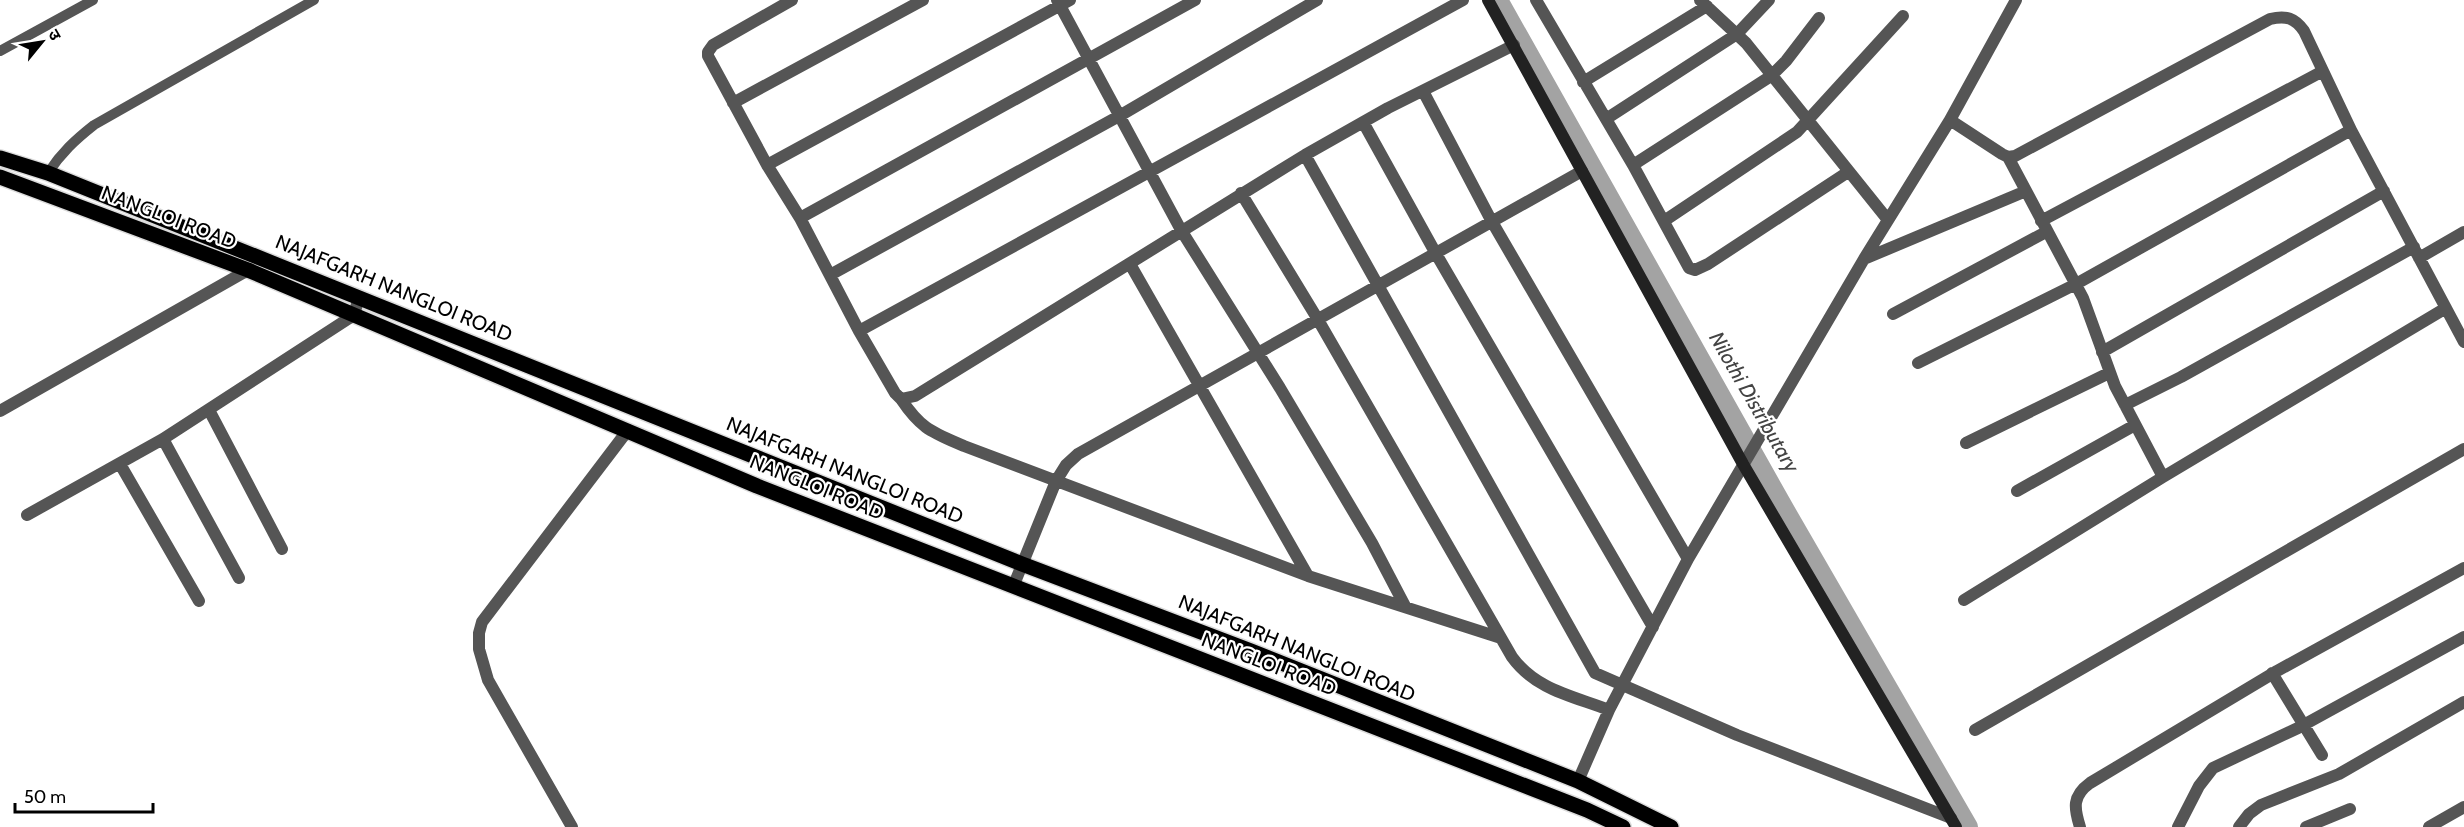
<svg xmlns="http://www.w3.org/2000/svg" width="2464" height="827" font-family="Cabin,'Noto Sans Devanagari',sans-serif">
<rect width="100%" height="100%" fill="#fff"/>
<g fill="none" stroke-linecap="round" stroke-linejoin="round">
<path stroke="#a3a3a3" stroke-width="20" d="M1498 0 1783 507 1968 827"/>
<g stroke="#dbdbdb" stroke-width="18">
<path id="primary" d="M0 158 48 173 1022 564 1251 651 1578 781 1671 827
M0 177 248 270 757 486 1587 810 1623 827"/>
</g>
<path stroke="#555" stroke-width="10" d="M0 51 93 0
M48 173C61 153 75 140 94 125L314 0"/>
<path stroke="#555" stroke-width="12" d="M792 0 713 45 708 52V56L767 165 800 218 859 331 895 393 901 399 915 396 1305 155 1388 108 1514 45
M1057 0 1181 230 1280 388 1372 543 1405 606
M1536 0 1633 165 1689 268 1695 270 1708 264 1848 172
M1700 0 1746 43 1888 220
M1583 82 1707 6
M1423 91 1491 220 1688 559
M733 103 923 0
M1606 119 1737 34 1769 0
M1950 120 2002 154 2008 157 2015 156 2270 19C2286 15 2295 18 2304 31L2351 130 2464 342
M1363 122 1435 252 1653 627
M1305 155 1595 673 1737 735 1951 818
M2008 157 2083 298 2115 386 2163 477
M767 165 1070 0
M1633 165 1771 76 1786 61 1819 18
M1241 193 1317 318 1512 657C1536 690 1573 696 1609 710
M800 218 1195 0
M1664 221 1797 132 1903 16
M2041 221 2323 71
M2419 258 2464 232
M1864 259 2026 191
M1130 264 1308 576
M830 275 1121 115 1317 0
M1893 314 2046 232
M859 331 1463 0
M2102 352 2384 191
M1918 363 2076 284 2351 130
M901 399C921 429 932 432 964 446L1308 576 1501 638
M2125 405 2181 377 2414 247
M209 410 282 549
M0 411 248 270
M163 439 239 578
M1966 443 2109 373
M120 464 199 601
M2017 491 2135 425
M27 515 163 439 354 315 359 297
M1013 587 1056 481 1066 465 1078 454 1582 171
M1964 600 2163 477 2446 308
M2272 673 2322 755
M1975 730 2464 449
M1578 781 1609 710 1688 559 1864 259 1950 120 2016 0
M572 827 488 680 479 649V633L482 622 628 430
M2080 827C2074 808 2072 796 2090 783L2277 671 2464 568
M2178 827 2199 786 2213 768 2298 728 2464 637
M2239 827 2249 814 2261 805 2339 774 2464 702
M2306 827 2350 809
M2429 827 2464 807"/>
<path stroke="#222" stroke-width="12" d="M1488 0 1743 464 1956 827"/>
<use href="#primary" stroke="#000" stroke-width="15"/>
</g>
<g text-anchor="middle" stroke-width="4.5" stroke-linejoin="round" paint-order="stroke">
<g font-size="20" fill="#000" stroke="#fff">
<text transform="translate(169 217) rotate(21)" y="7">NANGLOI ROAD</text>
<text transform="translate(394 288) rotate(22)" y="7">NAJAFGARH NANGLOI ROAD</text>
<text transform="translate(845 470) rotate(22)" y="7">NAJAFGARH NANGLOI ROAD</text>
<text transform="translate(817 487) rotate(22)" y="7">NANGLOI ROAD</text>
<text transform="translate(1297 648) rotate(22)" y="7">NAJAFGARH NANGLOI ROAD</text>
<text transform="translate(1269 664) rotate(21)" y="7">NANGLOI ROAD</text>
</g>
<g font-size="21" font-style="italic" fill="#444" stroke="#fff">
<text transform="translate(1754 402) rotate(60)" y="7">Nilothi Distributary</text>
</g>
</g>
<g transform="translate(42 42) rotate(60)" stroke="#ffffff" stroke-width="4.5" paint-order="stroke">
<path d="M0-4.5L10 22L0 15L-10 22Z" fill="#000000"/>
<text y="-9" font-size="16" font-weight="bold" text-anchor="middle" fill="#000000">उ</text>
</g>
<path d="M15 803v9h138v-9" fill="none" stroke="#000000" stroke-width="3"/>
<text x="24" y="803" font-size="18" fill="#000000" stroke="#ffffff" stroke-width="4.5" paint-order="stroke">50 m</text>
</svg>
